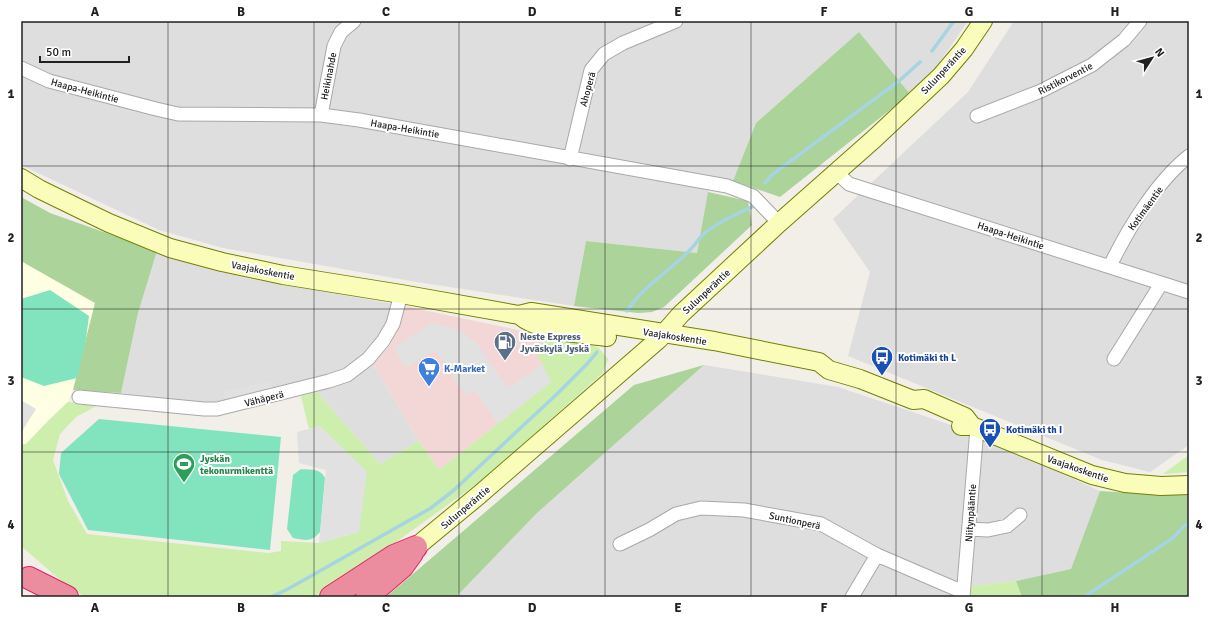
<svg xmlns="http://www.w3.org/2000/svg" width="1210" height="618" font-family="Signika,sans-serif">
<rect width="100%" height="100%" fill="#f2eee8"/>
<path fill="#dfdede" d="M21 21H968L937 66 910 94 859 32 756 123 733 181 711 179 697 253 586 241 574 306 417 282 223 248 159 230 21 165Z
M1014 21H1189V445L1150 472 1102 460 848 356 870 272 833 219 968 92Z
M157 251 245 278 394 304 380 339 363 355 345 368 327 376 233 399 205 403 121 393 138 313Z
M373 364 419 441 380 464 317 392 332 387 353 378Z
M704 365 838 387 966 430 1100 491 1071 569 1016 581 965 587 964 597H456L537 513Z"/>
<path fill="#f3d7d6" d="M404 306 551 337V382L439 470 419 441 373 364 390 345 401 323Z"/>
<path fill="#ffffe3" d="M21 261 95 303 73 390 68 402 49 420 26 444 21 445Z"/>
<path fill="#cdeeac" d="M551 337 598 347 608 359 603 373 482 480 338 584 313 597H85L58 578 21 546V445L26 444 49 420 68 402 100 404 76 417 60 434 53 460 68 501 87 534 269 553 281 551V541L319 543 359 532 320 426 309 429 301 396 317 392 380 464 419 441 439 470 551 382 535 350Z
M1189 455V472L1163 474Z
M1016 581 1022 597H964L965 587Z"/>
<path fill="#abd39a" d="M859 32 910 94 780 197 733 181 756 123Z
M708 192 748 201 752 225 664 307 652 312 638 313 574 306 586 241 697 253Z
M21 197 50 213 157 251 138 313 121 393 73 390 95 303 21 261V222L22 215 21 214Z
M704 365 537 513 456 597H386L634 385Z
M1100 491 1162 495 1189 493V597H1022L1016 581 1071 569Z"/>
<path fill="#82e4be" d="M50 290 89 316 86 339 77 378 44 386 21 377V299Z
M99 419 281 437 270 550 88 530 59 474 61 453Z
M301 469C311 470 320 468 325 478L320 532C311 543 305 540 293 538L287 529 293 475Z"/>
<path fill="#e1e1e1" d="M431 323 461 331 477 344 508 388 542 364 551 382 498 424 474 390 466 395 435 351 406 367 394 348Z
M270 381 273 390 225 403 224 392Z
M21 400 36 409 21 433Z
M320 426 367 472 359 532 319 543 326 470 299 463 297 432Z"/>
<g fill="none" stroke-linecap="round" stroke-linejoin="round">
<path stroke="#a6d4e1" stroke-width="3.5" d="M932 51 954 21
M765 183 773 174 899 81 920 62
M627 311C643 286 671 270 691 249 696 244 700 236 707 231 722 220 739 213 756 205
M271 597 288 589 431 508 454 490 556 395 587 364 597 352
M1084 597 1173 538 1185 525 1189 524"/>
<g stroke="#a8a8a8" stroke-width="15">
<path id="street" d="M21 68 49 81 156 109 178 114 321 115 359 120 727 186 753 196 779 223
M321 115 334 46 341 32 354 21
M977 116 1041 91 1092 65 1124 40 1140 21
M570 159 591 70 604 54 623 43 676 21
M836 172 849 184 1189 292
M1110 266C1127 230 1157 181 1189 156
M1114 359 1161 284
M79 397 204 409H217L329 381 347 375 368 359 383 341 393 324 401 294
M969 529 988 530 1007 526 1020 515
M620 544 649 530 676 514 701 508 744 510 821 524 877 555 963 592
M852 597 877 555
M963 597 977 428"/>
</g>
<g stroke="#738000" stroke-width="20">
<path id="secondary" d="M21 178 39 189 80 209 109 223 170 248 222 262 283 275 401 294 519 315 531 312 714 341 819 362 829 370 860 379 913 400 924 399 965 417 972 426
M519 315C540 333 580 333 607 337
M961 426H972L1092 475 1125 483 1161 486 1189 485
M416 547 479 495 659 339 681 314 779 223 874 139 941 76 964 49 983 21"/>
</g>
<g stroke="#e52065" stroke-width="24">
<path id="highway" d="M29 578 67 597
M331 597 394 556 416 547
M367 597 402 567 412 553"/>
</g>
<use href="#street" stroke="#fff" stroke-width="13"/>
<use href="#secondary" stroke="#fafdba" stroke-width="18"/>
<use href="#highway" stroke="#ec8c9f" stroke-width="22"/>
</g>
<path fill="none" stroke="#212121" stroke-width="1" stroke-opacity="0.55" d="M168 21V597M314 21V597M459 21V597M605 21V597M751 21V597M896 21V597M1042 21V597M21 166H1189M21 309H1189M21 452H1189"/>
<defs>
<g id="fuel-pin" transform="scale(1.15)"><path d="M0 17L-7.5 6A9.5 9.5 0 1 1 7.5 6Z" fill="#5c6f8a" stroke="#fff"/><path d="M-5.5-6h7V0h2V4h1.3V-2.5L3-4.5l.8-.8L6-3V5H2.5V1h-1V6h-7ZM-4.2-4.7v3.2H.2V-4.7Z" fill="#fff"/></g>
<g id="bus-pin" transform="scale(1.15)"><path d="M0 17L-7.5 6A9.5 9.5 0 1 1 7.5 6Z" fill="#1a4fb4" stroke="#fff"/><path d="M-5-6H5V4H4V6H2V4H-2V6H-4V4H-5ZM-3.5-4V0h7V-4ZM-3.5 1.2v1.5H-2V1.2ZM2 1.2v1.5H3.5V1.2Z" fill="#fff"/></g>
<g id="supermarket-pin" transform="scale(1.15)"><path d="M0 17L-7.5 6A9.5 9.5 0 1 1 7.5 6Z" fill="#3f7fe0" stroke="#fff"/><path d="M-6-5.5h2.5l.6 2H6L4.5 2H-2.5L-4.4-4H-6ZM-1.5 3.2a1.3 1.3 0 1 0 .1 0ZM3 3.2a1.3 1.3 0 1 0 .1 0Z" fill="#fff"/></g>
<g id="stadium-pin" transform="scale(1.15)"><path d="M0 17L-7.5 6A9.5 9.5 0 1 1 7.5 6Z" fill="#2e9e5b" stroke="#fff"/><path d="M0-5a6.5 5 0 1 0 0 10a6.5 5 0 1 0 0-10ZM-3.5-1.8h7v3.6h-7Z" fill="#fff"/></g>
</defs>
<g fill-rule="evenodd">
<use href="#fuel-pin" x="505" y="342"/>
<use href="#bus-pin" x="882" y="357"/>
<use href="#supermarket-pin" x="429" y="368"/>
<use href="#bus-pin" x="990" y="429"/>
<use href="#stadium-pin" x="184" y="464"/>
</g>
<g text-anchor="middle" stroke-width="4" stroke-linejoin="round" paint-order="stroke">
<g font-size="10" fill="#212121" stroke="#fff">
<text transform="translate(943 70) rotate(-47)" y="4">Sulunperäntie</text>
<text transform="translate(328 76) rotate(-79)" y="4">Heikinahde</text>
<text transform="translate(1065 78) rotate(-27)" y="4">Ristikorventie</text>
<text transform="translate(587 89) rotate(-75)" y="4">Ahoperä</text>
<text transform="translate(85 90) rotate(15)" y="4">Haapa-Heikintie</text>
<text transform="translate(405 128) rotate(10)" y="4">Haapa-Heikintie</text>
<text transform="translate(1145 208) rotate(-54)" y="4">Kotimäentie</text>
<text transform="translate(1011 235) rotate(18)" y="4">Haapa-Heikintie</text>
<text transform="translate(263 270) rotate(11)" y="4">Vaajakoskentie</text>
<text transform="translate(706 291) rotate(-43)" y="4">Sulunperäntie</text>
<text transform="translate(675 336) rotate(9)" y="4">Vaajakoskentie</text>
<text transform="translate(264 398) rotate(-14)" y="4">Vähäperä</text>
<text transform="translate(1078 468) rotate(19)" y="4">Vaajakoskentie</text>
<text transform="translate(465 507) rotate(-40)" y="4">Sulunperäntie</text>
<text transform="translate(970 513) rotate(-86)" y="4">Niitynpääntie</text>
<text transform="translate(795 520) rotate(12)" y="4">Suntionperä</text>
</g>
<g font-size="10" font-weight="bold" fill="#4e5e75" stroke="#fff" text-anchor="start">
<text x="520" y="340">Neste Express<tspan x="520" dy="12">Jyväskylä Jyskä</tspan></text>
</g>
<g font-size="10" font-weight="bold" fill="#164399" stroke="#fff" text-anchor="start">
<text x="898" y="361">Kotimäki th L</text>
<text x="1006" y="433">Kotimäki th I</text>
</g>
<g font-size="10" font-weight="bold" fill="#366cbe" stroke="#fff" text-anchor="start">
<text x="444" y="372">K-Market</text>
</g>
<g font-size="10" font-weight="bold" fill="#27864d" stroke="#fff" text-anchor="start">
<text x="200" y="462">Jyskän<tspan x="200" dy="12">tekonurmikenttä</tspan></text>
</g>
</g>
<rect width="1210" height="618" fill="none" stroke="#ffffff" stroke-width="44"/>
<g transform="translate(1152 58) rotate(54)" stroke="#ffffff" stroke-width="3" paint-order="stroke">
<path d="M0-3L7 15L0 10L-7 15Z" fill="#212121"/>
<text y="-6" font-size="11" font-weight="bold" text-anchor="middle" fill="#212121">N</text>
</g>
<path d="M40 56v6h89v-6" fill="none" stroke="#212121" stroke-width="2"/>
<text x="46" y="56" font-size="12" fill="#212121" stroke="#ffffff" stroke-width="3" paint-order="stroke">50 m</text>
<rect x="22" y="22" width="1166" height="574" fill="none" stroke="#212121" stroke-width="1.5"/>
<g font-size="13" text-anchor="middle" font-weight="bold" fill="#212121">
<text x="95" y="16">A</text>
<text x="241" y="16">B</text>
<text x="386" y="16">C</text>
<text x="532" y="16">D</text>
<text x="678" y="16">E</text>
<text x="824" y="16">F</text>
<text x="969" y="16">G</text>
<text x="1115" y="16">H</text>
<text x="11" y="98">1</text>
<text x="1199" y="98">1</text>
<text x="11" y="242">2</text>
<text x="1199" y="242">2</text>
<text x="11" y="385">3</text>
<text x="1199" y="385">3</text>
<text x="11" y="529">4</text>
<text x="1199" y="529">4</text>
<text x="95" y="612">A</text>
<text x="241" y="612">B</text>
<text x="386" y="612">C</text>
<text x="532" y="612">D</text>
<text x="678" y="612">E</text>
<text x="824" y="612">F</text>
<text x="969" y="612">G</text>
<text x="1115" y="612">H</text>
</g>
</svg>
